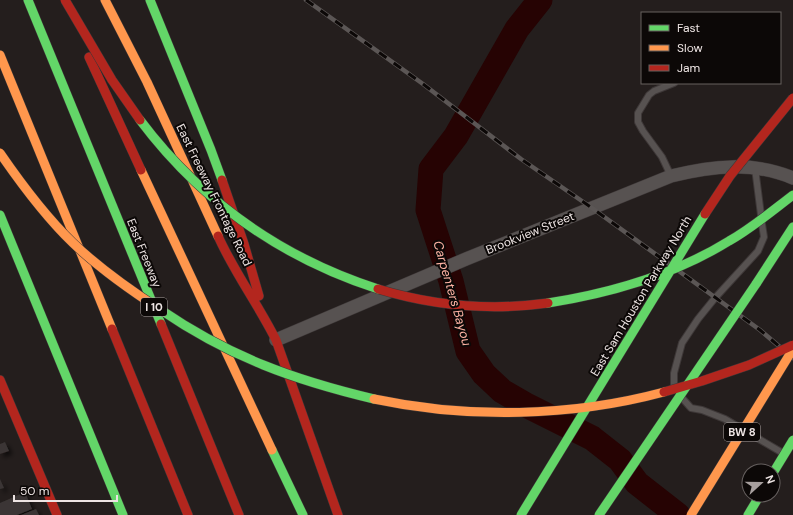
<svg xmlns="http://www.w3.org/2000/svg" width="793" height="515" font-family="'DM Sans',sans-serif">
<defs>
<filter id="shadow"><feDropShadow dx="3.5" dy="3.5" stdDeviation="2" flood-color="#0009"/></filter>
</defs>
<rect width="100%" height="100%" fill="#241e1d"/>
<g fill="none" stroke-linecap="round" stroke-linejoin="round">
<path stroke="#260303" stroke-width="25" d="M540 0 517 29 456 136 431 169 428 210 451 281 468 351 484 374 502 391 528 406 592 438 620 460 637 483 678 515"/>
</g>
<path fill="#3a3534" filter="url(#shadow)" d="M5 442 9 451 0 454V444Z
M0 479 4 488 0 489Z
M25 492 32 509 17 515H0V503Z
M36 509 39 515H21Z"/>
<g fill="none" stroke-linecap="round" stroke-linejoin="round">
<g stroke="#3e3838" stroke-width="8">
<path id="lane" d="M755 168 761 215
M671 176 662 157 643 131 638 122V113L649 95 654 91 674 83
M674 385V373L682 343 698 319 715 298 758 251 764 237 762 224
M683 399 691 408 702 410 725 419 781 452"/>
</g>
<g stroke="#3e3838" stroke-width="14">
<path id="street" d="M276 340 466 259 671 176C712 166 753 161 793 178"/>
</g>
<g stroke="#3e3838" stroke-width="10">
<path id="fast" d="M28 0 161 324
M150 0 211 150 222 180
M0 215 123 515
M756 284 793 227
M272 450 303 515
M748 515 760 495"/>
</g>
<g stroke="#3e3838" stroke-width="10">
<path id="slow" d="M105 0 147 82 218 236
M0 55 112 329
M141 170 272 450"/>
</g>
<g stroke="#3e3838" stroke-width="10">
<path id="jam" d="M89 57 141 170
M222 180 244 244 259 296
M218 236C234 272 258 304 276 340L338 515
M161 324 239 515
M112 329 188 515
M0 380 57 515"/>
</g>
<use href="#lane" stroke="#575251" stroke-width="6"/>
<use href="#street" stroke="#575251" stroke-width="13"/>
<use href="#fast" stroke="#63d668" stroke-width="9"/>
<use href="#slow" stroke="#ff974d" stroke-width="9"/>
<use href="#jam" stroke="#b3261e" stroke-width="9"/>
<g stroke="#5b5655" stroke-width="4.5">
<path id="rail" d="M306 0 423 84 521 159 592 208 760 330 793 358"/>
</g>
<use href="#rail" stroke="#0c0807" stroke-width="3" stroke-dasharray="9" stroke-linecap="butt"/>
<g stroke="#3e3838" stroke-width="10" stroke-linecap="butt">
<path id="fast-bridge" d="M140 120C201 201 282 258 378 289
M548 303C612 293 674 275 729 241 752 228 772 211 793 195
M161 310C230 357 294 380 374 399
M773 473 793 440
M521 515 705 214
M599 515 756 284"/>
</g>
<g stroke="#3e3838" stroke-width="10" stroke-linecap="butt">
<path id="slow-bridge" d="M0 153C22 185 45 216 73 243 100 269 130 290 161 310
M374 399C468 419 571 417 664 392
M691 515 793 349"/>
</g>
<g stroke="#3e3838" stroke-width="10" stroke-linecap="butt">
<path id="jam-bridge" d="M65 0 112 80 140 120
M705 214 730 176 793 98
M378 289C434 306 490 311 548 303
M664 392 702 381 749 365 793 345"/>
</g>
<use href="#fast-bridge" stroke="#63d668" stroke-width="9"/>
<use href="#slow-bridge" stroke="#ff974d" stroke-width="9"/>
<use href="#jam-bridge" stroke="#b3261e" stroke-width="9"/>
</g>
<g text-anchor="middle" stroke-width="4" stroke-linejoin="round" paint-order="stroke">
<g fill="#0c0807" stroke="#aaa2a1" stroke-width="1">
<rect x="141" y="298" width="26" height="18" rx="3"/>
<rect x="724" y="423" width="36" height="18" rx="3"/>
</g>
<g font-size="11" font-weight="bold" fill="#ede4e3">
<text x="154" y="311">I 10</text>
<text x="742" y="436">BW 8</text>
</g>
<g font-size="12" fill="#ede4e3" stroke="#0c0807">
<text transform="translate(214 195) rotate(64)" y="4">East Freeway Frontage Road</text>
<text transform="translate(530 233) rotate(-22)" y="4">Brookview Street</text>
<text transform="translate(144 253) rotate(68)" y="4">East Freeway</text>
<text transform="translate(641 296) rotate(-59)" y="4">East Sam Houston Parkway North</text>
</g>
<g font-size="13" font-style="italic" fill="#feb3a4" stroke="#0c0807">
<text transform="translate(453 293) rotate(74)" y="5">Carpenters Bayou</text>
</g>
</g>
<rect x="641" y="12" width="140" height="72" fill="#0c0807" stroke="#66605f"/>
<rect x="649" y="25" width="20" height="6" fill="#63d668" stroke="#66605f"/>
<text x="677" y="32" font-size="12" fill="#ede4e3">Fast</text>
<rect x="649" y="45" width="20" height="6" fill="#ff974d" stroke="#66605f"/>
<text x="677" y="52" font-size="12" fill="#ede4e3">Slow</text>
<rect x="649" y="65" width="20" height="6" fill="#b3261e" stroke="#66605f"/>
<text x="677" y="72" font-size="12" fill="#ede4e3">Jam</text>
<g transform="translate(761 483) rotate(69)"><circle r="19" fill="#0c0807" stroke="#66605f"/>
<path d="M0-3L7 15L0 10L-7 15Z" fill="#a79f9e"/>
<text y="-6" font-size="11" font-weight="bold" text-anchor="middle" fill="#ede4e3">N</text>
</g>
<path d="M14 495v6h103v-6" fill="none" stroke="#ede4e3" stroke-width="2"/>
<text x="20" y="495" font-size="12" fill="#ede4e3" stroke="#0c0807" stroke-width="3" paint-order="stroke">50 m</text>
</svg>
